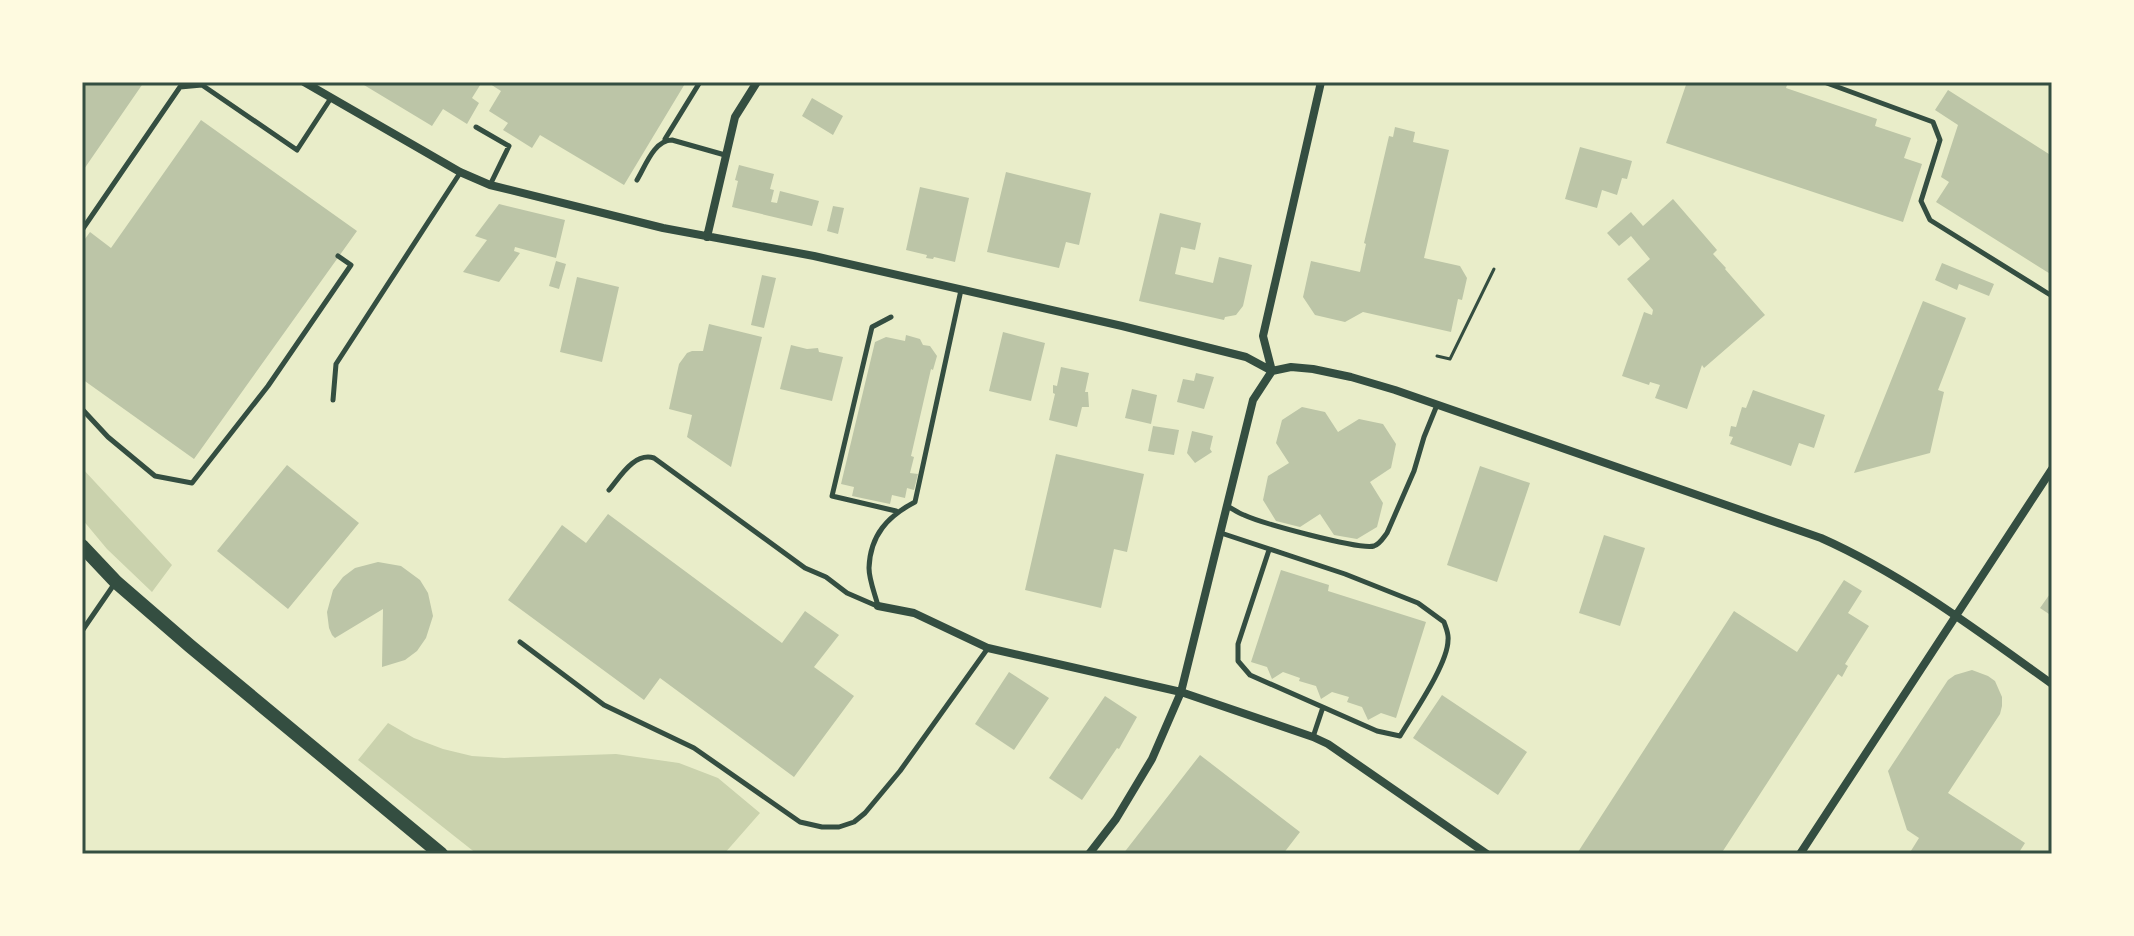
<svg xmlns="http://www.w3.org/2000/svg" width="2134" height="936" font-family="'IBM Plex Sans',sans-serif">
<rect width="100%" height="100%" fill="#e9edc9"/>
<path fill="#cad2ad" d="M82 468 172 565 152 592 107 549 82 519Z
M388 723 414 738 443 749 472 756 504 758 616 754 679 763 718 778 760 813 724 854H477L358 760Z"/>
<path fill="#bcc5a7" d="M82 82H144L82 172Z
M359 82H482L472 98 479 103 467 124 443 109 432 126Z
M487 82H686L624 185 540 135 532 148 503 130 508 123 489 111 501 91Z
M1687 82H1788L1786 88 1877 119 1875 126 1911 138 1904 158 1922 164 1903 222 1666 143Z
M1948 90 2052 156V275L1936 202 1949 182 1941 177 1958 125 1935 110Z
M812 98 843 116 833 135 802 116Z
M201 120 357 231 194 459 82 379V243L90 232 111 248Z
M1395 127 1415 132 1413 142 1449 150 1424 258 1460 266 1467 278 1462 300 1458 299 1451 332 1363 312 1345 322 1315 315 1303 297 1311 261 1360 272 1366 244 1364 243 1389 136 1393 137Z
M1580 147 1632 161 1627 179 1622 178 1617 195 1602 190 1597 208 1565 199Z
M739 165 774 174 770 189 774 190 771 202 777 203 780 191 819 201 812 226 732 207 738 181 735 180Z
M1006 172 1091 193 1079 245 1066 242 1059 268 987 252Z
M920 187 969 198 955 262 934 257 933 259 926 258 927 255 906 250Z
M1673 199 1717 250 1713 254 1726 268 1725 269 1765 315 1704 368 1702 365 1687 409 1655 398 1660 385 1650 382 1649 385 1622 376 1644 312 1652 315 1653 310 1627 279 1650 259 1631 236 1619 246 1607 233 1631 212 1643 226Z
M499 204 565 220 556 258 515 247 514 251 520 253 499 282 463 272 487 240 475 236Z
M833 206 844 208 838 234 827 231Z
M1160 213 1201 223 1195 250 1181 247 1175 274 1213 283 1219 257 1252 265 1243 306 1236 315 1225 317 1224 320 1139 301Z
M556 261 566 264 559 289 549 286Z
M1942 263 1994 284 1989 296 1959 284 1957 290 1935 280Z
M762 275 776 278 764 328 751 325Z
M577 277 619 287 602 362 560 352Z
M1923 301 1966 318 1938 390 1944 392 1930 453 1854 473Z
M709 324 762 337 731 467 687 437 692 415 669 409 679 364 687 353 692 351H703Z
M1003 332 1045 343 1031 401 989 391Z
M906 335 920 339 923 345 930 346 937 356 933 370 931 369 911 456 914 457 910 473 918 474 914 490 907 488 905 498 892 495 890 504 852 496 854 487 841 484 875 342 886 337 905 341Z
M791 345 807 349 818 348 819 352 843 357 832 401 780 389Z
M1061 367 1089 373 1085 392H1088L1089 407H1082L1077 427 1049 420 1055 394 1053 393V385L1057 386Z
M1196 373 1214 377 1204 409 1177 402 1183 379 1194 381Z
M1132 389 1157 395 1151 424 1125 418Z
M1753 390 1825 415 1814 448 1799 443 1791 466 1730 444 1733 437 1729 436 1731 426 1736 427 1742 407 1746 408Z
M1302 407 1325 412 1338 432 1359 419 1383 424 1396 444 1391 468 1370 482 1383 503 1377 527 1357 539 1334 535 1320 514 1300 527 1276 521 1263 500 1268 476 1289 463 1276 443 1282 420Z
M1153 426 1179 430 1174 455 1148 451Z
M1192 431 1213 436 1210 449 1212 452 1195 463 1187 453Z
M1056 454 1144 474 1127 552 1114 549 1101 608 1025 590Z
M287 465 359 523 288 609 217 551Z
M1480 466 1530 483 1497 582 1447 565Z
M608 514 782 643 805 611 839 635 814 667 854 696 794 777 660 678 644 700 508 600 562 525 586 543Z
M1604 535 1645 548 1620 626 1579 613Z
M378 562 401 566 420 580 428 593 433 616 426 638 417 651 405 660 382 667 383 609 335 638 332 635 329 628 327 612 333 590 343 577 355 568Z
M1281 570 1329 585 1328 591 1426 622 1396 718 1381 713 1368 720 1362 707 1347 702 1349 697 1332 692 1321 699 1316 686 1299 681 1300 678 1283 672 1272 679 1267 667 1251 662Z
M1844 580 1862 591 1848 613 1869 626 1845 664 1848 666 1842 677 1838 674 1721 854H1581L1578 852 1734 611 1797 652Z
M2052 591V616L2040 608Z
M1972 670 1988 676 1995 681 2002 697V706L2000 714 1948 793 2025 843 2018 854H1909L1919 838 1907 830 1888 771 1948 680 1955 675Z
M1009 672 1049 698 1014 750 975 724Z
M1442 695 1527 752 1498 795 1413 738Z
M1105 696 1137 717 1119 749 1117 748 1082 800 1049 778Z
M1200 755 1300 832 1283 854H1123Z"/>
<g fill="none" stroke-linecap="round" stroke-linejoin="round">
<path stroke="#344e41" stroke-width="3" d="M1437 356 1450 359 1494 269"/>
<path stroke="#344e41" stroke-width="5" d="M1824 82 1933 122 1940 140 1921 201 1930 220 2052 296
M476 127 509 146 490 185
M665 139 700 82
M637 180C645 167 654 140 672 140L725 155
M82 230 180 87 202 85 297 150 331 98
M891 317 872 327 832 496 896 511
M333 400 336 364 460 173
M82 409 108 437 155 476 192 483 268 386 351 265 338 256
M609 490C620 477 634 452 654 458L805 568 826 577 847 593 877 606
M1227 506C1233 509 1238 513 1244 515 1261 523 1359 550 1374 546 1380 544 1383 538 1387 533L1414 471 1424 437 1437 405
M1221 533 1345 574 1418 603 1444 622C1446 628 1449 634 1448 640 1448 664 1413 714 1400 736L1377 731 1250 675 1238 661V644L1269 550
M878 606C875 594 869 580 869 568 870 535 888 516 915 502L961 290
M82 631 115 583
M520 642 604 705 694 748 800 822 822 827H839L854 822 865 813 900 771 988 648
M1313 737 1323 707"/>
<path stroke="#344e41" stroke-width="8" d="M304 82 460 172 490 185 663 228 814 256 1122 326 1246 357 1272 371 1291 367 1313 369 1351 377 1395 390 1821 538C1904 575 1978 631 2052 684
M707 237 735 117 757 82
M878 606 914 613 988 648 1181 692 1313 737 1328 744 1487 854
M1089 854 1116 819 1152 759 1181 692 1253 400 1272 371 1263 336 1321 82
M1800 854 2052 469"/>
<path stroke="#344e41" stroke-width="14" d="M82 546 116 582 190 646 441 854"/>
</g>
<rect width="2134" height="936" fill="none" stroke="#fefae0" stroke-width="168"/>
<rect x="84" y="84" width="1966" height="768" fill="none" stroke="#344e41" stroke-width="3"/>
</svg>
